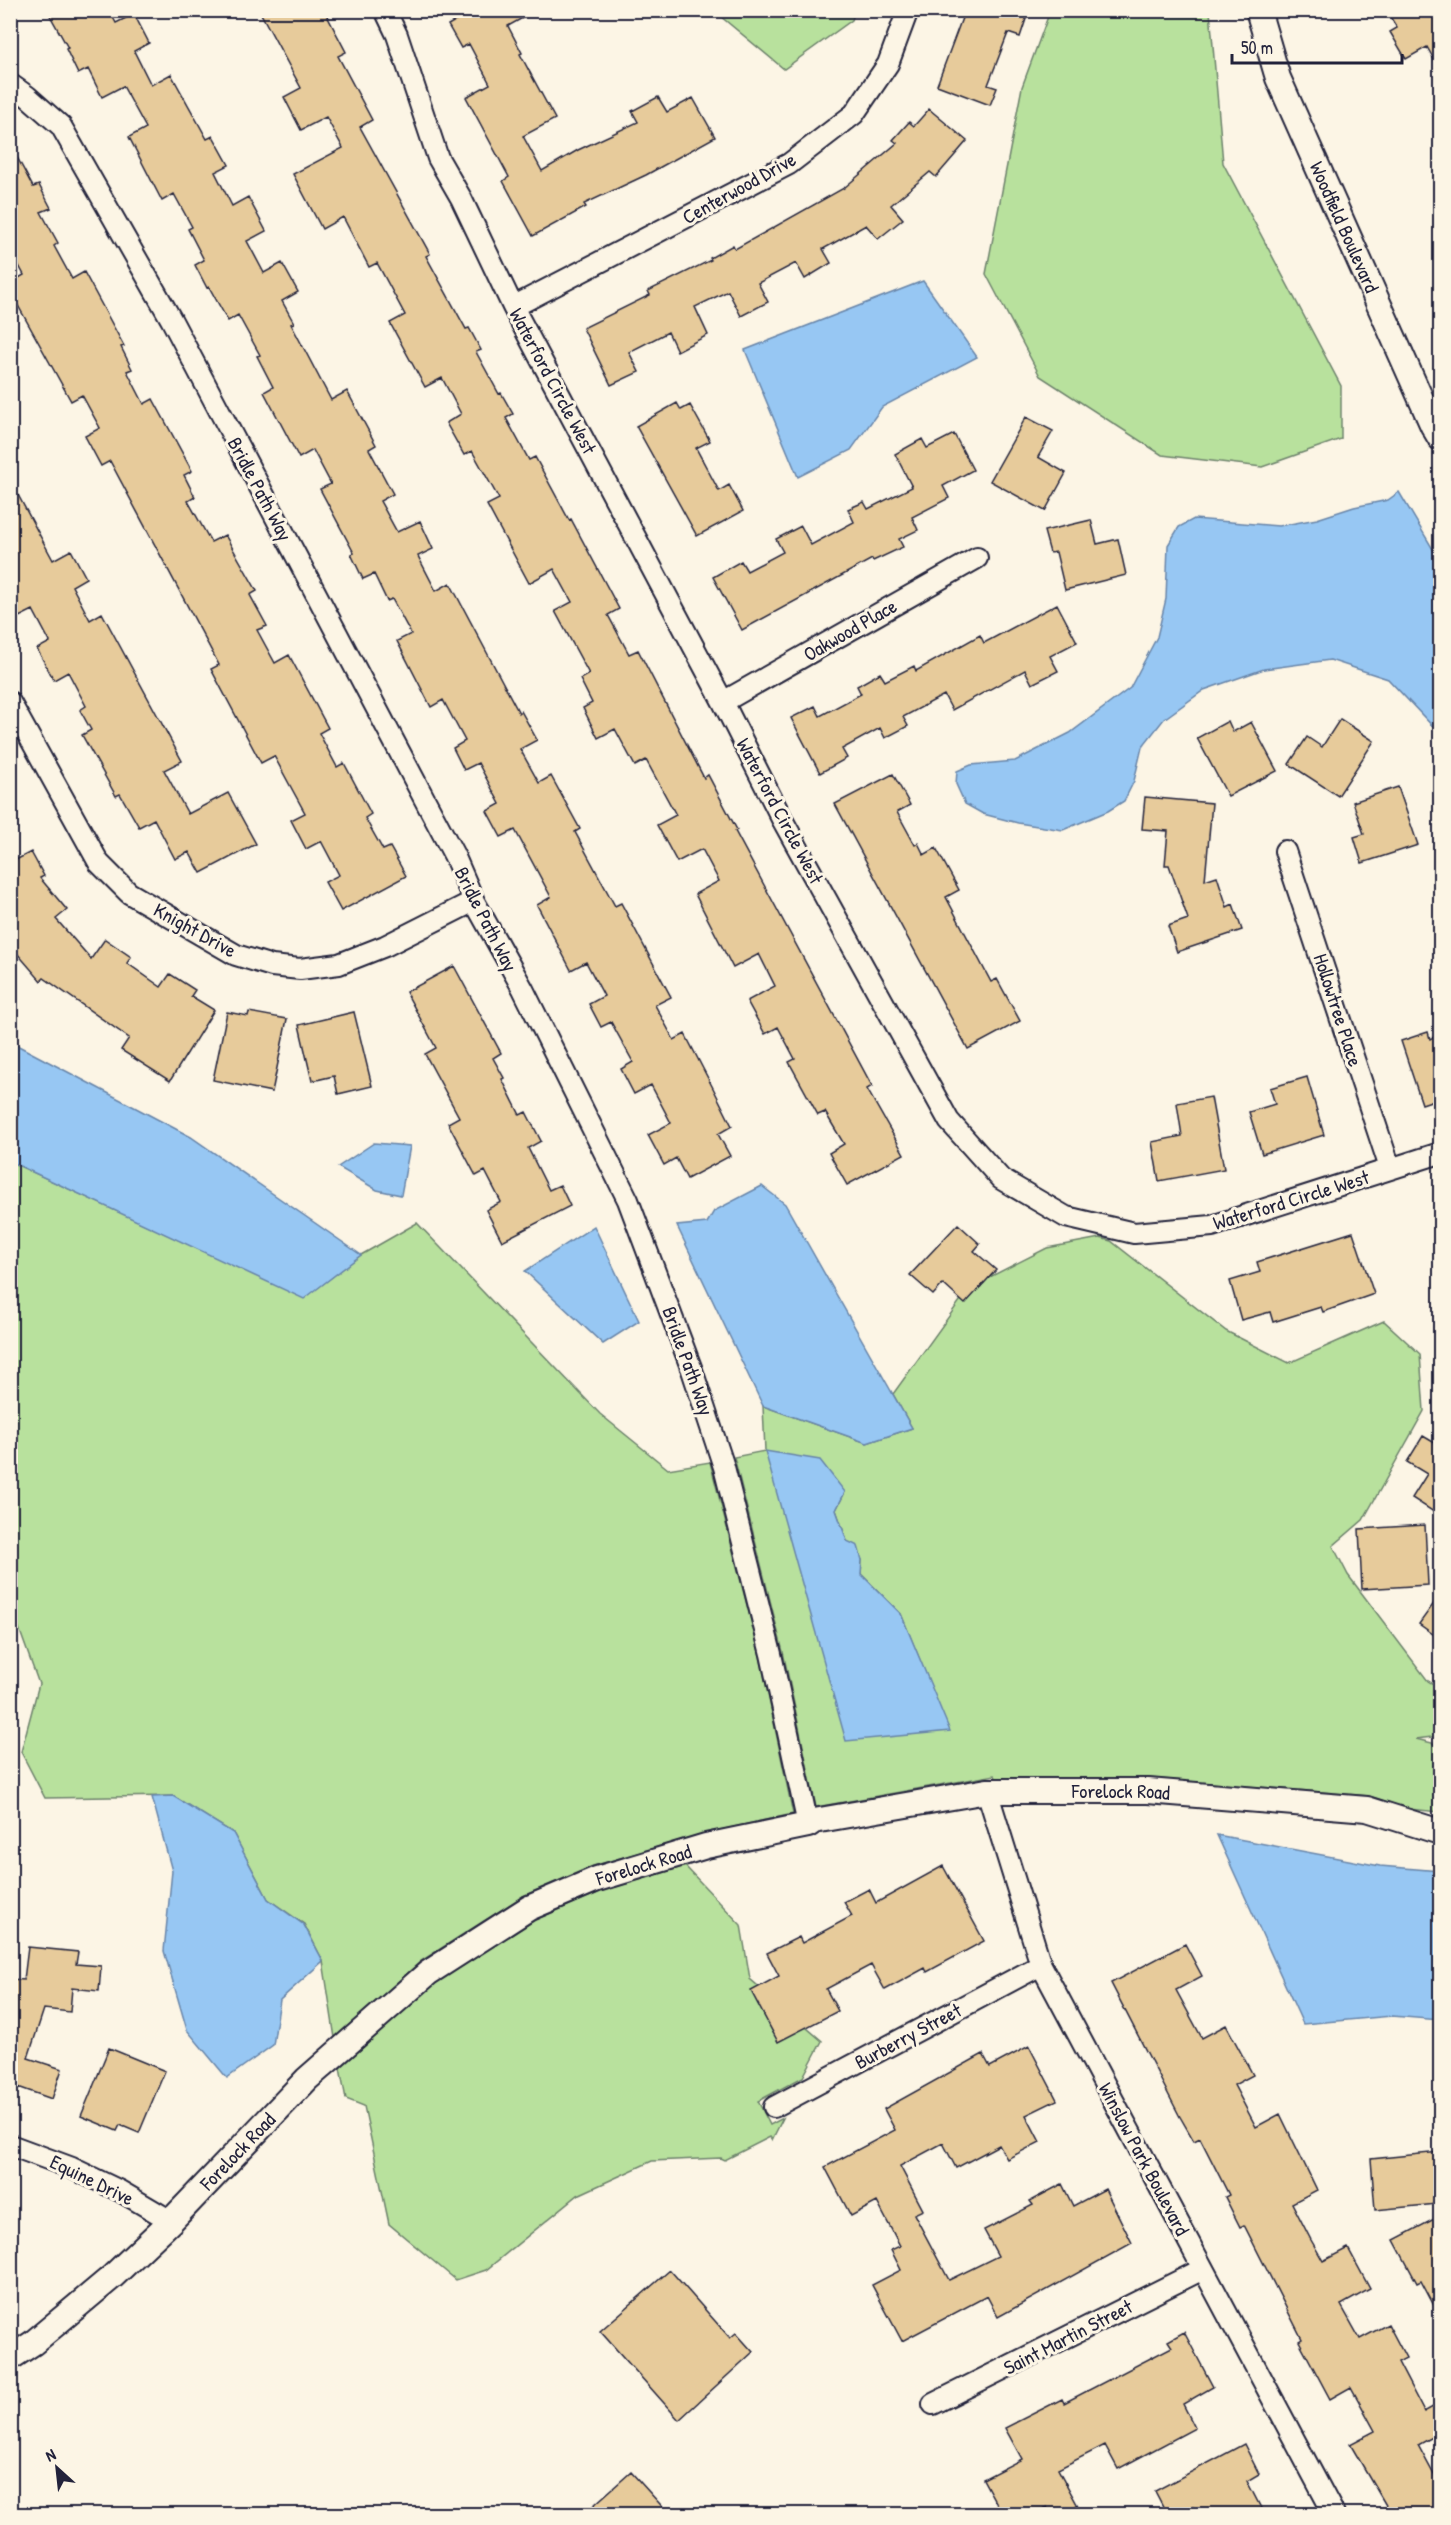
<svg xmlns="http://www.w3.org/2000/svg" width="1451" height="2525" font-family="'Patrick Hand',sans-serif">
<rect width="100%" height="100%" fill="#fcf5e5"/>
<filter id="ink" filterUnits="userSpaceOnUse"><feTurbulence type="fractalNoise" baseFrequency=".0167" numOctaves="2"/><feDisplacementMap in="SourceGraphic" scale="12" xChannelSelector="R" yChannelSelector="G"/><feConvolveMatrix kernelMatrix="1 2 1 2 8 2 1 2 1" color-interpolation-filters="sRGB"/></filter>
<g filter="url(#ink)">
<path fill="#b8e19d" stroke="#6d826c" stroke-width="1.5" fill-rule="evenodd" d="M714 11H855L852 20 784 69Z
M1050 11H1210L1223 163 1341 386V439L1262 467 1162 455 1040 376 986 274 1022 87Z
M11 1162 304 1298 361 1255 417 1223 600 1414 668 1469 710 1462 760 1656 793 1814 702 1834 593 1866 523 1896 421 1961 335 2038 323 1961 304 1924 268 1899 233 1833 173 1796 45 1798 21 1752 39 1684 11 1606Z
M1100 1238 1111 1241 1226 1331 1289 1363 1384 1321 1420 1354 1424 1411 1363 1520 1333 1546 1348 1575 1428 1681 1440 1688V1736L1416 1739 1440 1745V1812L1408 1809 1369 1796 1148 1778H996L995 1775 816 1807 783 1652 734 1457 765 1451 763 1406 867 1443 912 1428 893 1394 970 1287 1047 1248ZM766 1452 845 1492 836 1510 847 1541 862 1560 861 1574 901 1614 949 1731Z
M685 1866 741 1925 750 1979 822 2041 803 2077 758 2101 770 2125 783 2118 772 2140 770 2137 725 2160 721 2158 652 2161 578 2195 486 2270 456 2280 389 2224 364 2106 346 2099 340 2068 435 1983 535 1920 602 1891Z"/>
<path fill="#97c7f3" stroke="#6885a9" stroke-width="1.5" d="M923 281 977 357 882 407 851 450 798 477 745 350Z
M1399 492 1440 561V739L1438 732 1388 679 1330 660 1264 669 1204 690 1164 719 1142 747 1134 781 1124 801 1108 811 1063 830 1018 823 983 814 965 804 956 784 957 771 971 765 1015 761 1070 733 1130 688 1157 637 1166 599 1168 545 1179 527 1194 519 1279 526 1317 519 1354 507 1388 500Z
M11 1042 191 1137 361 1255 304 1299 11 1162Z
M374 1143 410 1146 401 1195 377 1190 338 1167Z
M762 1186 785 1204 912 1428 867 1443 763 1406 677 1226 707 1223 714 1211Z
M594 1226 639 1321 603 1344 525 1271Z
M765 1451 820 1460 845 1492 836 1510 847 1541 858 1546 862 1560 861 1574 901 1614 950 1731 846 1741Z
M173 1796 233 1833 268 1899 304 1925 323 1961 280 2000 273 2045 227 2078 187 2030 164 1951 172 1871 152 1797Z
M1217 1835 1380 1866 1440 1871V2020L1392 2016 1303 2024Z"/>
<path fill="#e7cb9b" stroke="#22223b" stroke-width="1.5" d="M47 10H109L116 23 134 14 149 43 134 51 151 85 171 74 207 139 213 136 229 165 215 172 232 206 248 197 266 231 247 241 264 273 282 263 298 292 282 301 294 323 291 324 331 400 347 391 376 445 369 449 393 494 380 501 397 532 420 521 433 549 418 556 436 591 450 583 519 713 521 711 537 740 520 749 539 783 551 776 580 829 575 832 615 906 621 903 671 997 655 1005 674 1040 685 1034 713 1088 732 1126 718 1134 730 1156 687 1179 676 1158 664 1165 648 1135 671 1123 651 1085 634 1094 621 1069 633 1062 611 1022 601 1027 589 1004 604 996 586 962 571 970 537 905 551 897 515 830 501 837 487 811 500 804 478 763 464 770 453 748 465 741 443 700 431 707 397 641 411 634 392 599 387 601 374 574 363 579 351 554 354 553 320 489 331 484 313 450 299 458 264 392 273 387 257 356 260 355 238 315 228 321 209 287 207 288 195 265 204 260 188 229 192 227 174 194 162 201 129 137 146 128 123 86 102 97 88 69 78 74 66 49 68 48Z
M259 10H324L346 52 338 56 372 120 360 127 430 254 426 256 466 329 469 328 481 350 476 352 499 394 501 393 513 414 506 418 529 460 535 457 569 520 571 519 619 609 608 615 629 654 638 650 704 778 708 775 737 830 735 831 872 1086 867 1089 904 1154 847 1185 829 1153 844 1144 825 1112 818 1115 789 1062 795 1059 778 1027 765 1034 747 1001 775 986 759 954 733 968 695 894 719 881 702 849 677 862 657 825 676 815 646 760 635 766 615 729 598 738 583 708 592 703 580 679 589 674 555 611 572 602 554 569 529 583 487 505 499 499 472 451 464 455 446 423 461 414 442 378 425 387 390 323 405 315 377 263 369 267 343 217 322 229 293 174 343 148 326 117 301 130 284 97 301 88Z
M474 10H537L508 26 522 53 520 54 555 119 523 136 542 171 578 150 638 122 632 111 658 97 667 112 693 98 715 137 646 175 584 204 586 207 533 236 503 181 509 177 466 97 490 84 469 44 461 48 448 25Z
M965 10H1029L1020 37 1008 33 988 85 997 88 990 105 937 85Z
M1386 10H1440V70L1427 47 1406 59 1390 32 1397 28Z
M929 109 967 141 936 177 930 172 891 205 903 219 878 239 866 225 823 249 831 263 805 279 796 263 758 283 768 302 741 316 728 291 695 307 708 335 677 351 668 332 629 352 639 372 611 385 583 328 650 295 648 291 711 260 710 258 733 245 735 249 844 188 897 143 893 140 909 122 914 126Z
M10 144 33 187 39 185 51 208 41 212 58 243 54 246 72 279 84 272 124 346 121 347 132 369 127 371 144 404 153 399 192 471 184 475 195 497 188 501 211 542 225 535 257 591 250 595 267 626 257 630 275 663 289 655 328 728 319 733 337 767 344 763 371 814 365 818 383 850 390 847 406 876 341 911 325 882 339 875 321 841 306 849 291 820 305 813 293 791 274 756 261 763 211 669 219 665 110 461 101 466 85 436 100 428 82 395 71 401 10 291V283L24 275 10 249Z
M677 403 681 410 690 405 710 441 696 448 719 491 729 485 743 511 697 536 636 426Z
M1026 417 1053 431 1038 457 1066 473 1045 511 990 481Z
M954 434 973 470 943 486 949 498 912 517 918 530 899 539 903 547 873 561 872 559 742 630 713 577 741 561 747 571 783 552 776 539 801 526 811 545 854 522 848 509 864 502 868 509 912 487 895 454 922 439 927 448Z
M10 480 53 560 71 550 86 578 72 586 90 620 102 613 182 761 164 770 188 814 228 793 256 844 201 873 189 852 175 859 154 819 139 827 120 794 116 796 82 735 91 730 80 710 86 706 68 672 54 680 37 649 50 642 33 610 19 617 10 601Z
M1091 520 1097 544 1118 539 1126 575 1065 590 1056 552 1050 553 1044 531Z
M1057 604 1077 642 1050 656 1058 671 1032 684 1025 670 952 710 944 695 903 717 908 726 885 738 880 728 842 749 847 758 820 773 791 718 815 706 820 716 861 694 857 686 880 673 885 681 914 666 916 671 980 635 984 643Z
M1340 719 1374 741 1338 796 1289 764 1307 737 1322 747Z
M1228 721 1233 732 1251 722 1277 771 1228 796 1197 738Z
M893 774 910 805 897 812 915 845 918 843 924 855 936 848 959 890 946 897 991 982 997 979 1020 1021 968 1049 835 804Z
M1398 787 1418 845 1362 863 1354 837 1364 834 1353 802Z
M1145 797 1212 803 1205 880 1217 876 1227 907 1233 904 1242 930 1177 952 1168 926 1188 919 1169 865H1165L1168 831 1142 829Z
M31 852 44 876 40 878 67 910 56 919 91 959 105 939 131 957 127 963 161 987 170 974 195 990 191 996 214 1010 170 1081 121 1050 129 1038 44 978 41 981 10 945V863Z
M454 966 501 1053 493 1058 504 1078 502 1079 520 1115 526 1112 541 1141 528 1148 549 1190 560 1185 570 1206 502 1241 486 1210 501 1202 485 1171 476 1176 448 1123 459 1117 425 1054 436 1048 406 992Z
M227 1012 248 1016 249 1012 287 1019 272 1092 213 1080Z
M354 1012 372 1086 338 1094 334 1076 312 1081 299 1025Z
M1428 1032 1430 1039 1440 1034V1098L1422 1104 1401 1041Z
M1307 1077 1324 1135 1262 1154 1249 1112 1275 1104 1270 1088Z
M1211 1097 1224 1169 1159 1181 1152 1142 1182 1136 1177 1103Z
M958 1224 980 1244 974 1251 996 1270 965 1304 943 1284 933 1295 910 1275Z
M1353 1232 1374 1294 1323 1312 1321 1307 1273 1322 1270 1312 1241 1320 1230 1281 1260 1272 1257 1262Z
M1423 1436 1440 1446V1516L1412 1498 1427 1474 1407 1462Z
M1425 1525 1428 1585 1362 1589 1359 1529Z
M1440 1595V1639L1419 1624Z
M943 1866 984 1941 927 1972 925 1968 885 1990 871 1965 826 1989 838 2011 778 2042 751 1991 779 1976 767 1953 799 1937 802 1943 852 1916 844 1902 869 1889 876 1903Z
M1185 1944 1202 1976 1176 1990 1202 2038 1226 2025 1253 2075 1234 2085 1256 2127 1280 2114 1317 2190 1292 2203 1311 2240 1323 2261 1348 2248 1370 2289 1341 2305 1360 2339 1388 2324 1406 2358 1398 2362 1424 2412 1440 2403V2433L1418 2445 1440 2486V2514H1391L1350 2444 1375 2431 1351 2387 1330 2399 1299 2341 1302 2339 1244 2225 1240 2227 1225 2197 1229 2195 1200 2138 1194 2141 1179 2115 1111 1983Z
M28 1947 78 1952 76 1964 101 1966 99 1991 72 1988 70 2012 44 2009 28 2058 62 2069 52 2099 18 2087 14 2099H10V1979L24 1980Z
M1029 2046 1057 2100 1026 2115 1040 2142 1007 2159 999 2145 956 2168 943 2143 900 2166 923 2210 914 2214 949 2280 998 2256 984 2230 1033 2205 1030 2201 1062 2184 1073 2206 1105 2189 1132 2243 998 2317 987 2296 902 2341 872 2285 901 2270 891 2250 900 2246 877 2202 851 2216 825 2167 895 2130 884 2109 983 2054 990 2067Z
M109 2048 165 2071 139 2133 120 2125 117 2131 81 2116Z
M1440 2152V2187L1436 2188 1437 2204 1375 2210 1371 2159Z
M1440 2216V2317L1421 2281 1417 2283 1394 2240Z
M670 2270 730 2338 736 2333 753 2352 679 2420 600 2331Z
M1184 2332 1213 2387 1183 2404 1195 2428 1118 2469 1105 2445 1058 2469 1078 2506 1062 2514H1051L1047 2507 1033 2514H1002L983 2479 1022 2459 1005 2428 1062 2399 1064 2403 1172 2347 1168 2341Z
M1244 2444 1259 2474 1247 2481 1264 2514H1197L1193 2507 1179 2514H1167L1155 2491Z
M631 2472 669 2514H584Z"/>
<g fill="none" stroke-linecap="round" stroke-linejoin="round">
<g stroke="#22223b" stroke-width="24">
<path id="minor" d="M385 10 397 35 438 158 461 198 513 307 723 702 783 821 949 1121 1001 1179 1066 1217 1134 1233 1212 1226 1440 1153
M10 84 27 96 61 126 171 319 454 855 474 901 523 989 628 1200 692 1370 724 1467 771 1654 808 1825
M513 307 789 164 854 114 888 64 908 10
M10 702 99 863 129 893 236 955 272 966 300 969 339 964 385 946 474 901
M723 702 977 558
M1285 851 1390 1168
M987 1791 1041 1965 1334 2514
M774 2107 1041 1965
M10 2145 72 2168 120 2191 171 2221
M933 2404 1203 2269"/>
</g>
<g stroke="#22223b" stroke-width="28">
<g id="tertiary">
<path id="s1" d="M1258 10 1278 78 1433 426 1440 438"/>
<path id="s2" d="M10 2358 33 2343 113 2276 171 2221 307 2079 428 1973 529 1908 597 1879 706 1846 808 1825 814 1821 987 1791H1148L1367 1809 1440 1832"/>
</g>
</g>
<use href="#minor" stroke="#fcf5e5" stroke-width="20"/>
<use href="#tertiary" stroke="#fcf5e5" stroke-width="24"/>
</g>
</g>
<g text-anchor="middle" stroke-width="6" stroke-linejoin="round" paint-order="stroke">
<g font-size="20" fill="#22223b" stroke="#fcf5e5">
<text transform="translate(739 188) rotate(-29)" y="7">Centerwood Drive</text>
<text dy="7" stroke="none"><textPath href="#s1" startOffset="234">Woodfield Boulevard</textPath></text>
<text transform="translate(553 381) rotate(62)" y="7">Waterford Circle West</text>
<text transform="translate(260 489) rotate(62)" y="7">Bridle Path Way</text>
<text transform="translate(850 630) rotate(-30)" y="7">Oakwood Place</text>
<text transform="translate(780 811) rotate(62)" y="7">Waterford Circle West</text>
<text transform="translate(486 919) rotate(63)" y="7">Bridle Path Way</text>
<text transform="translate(195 930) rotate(29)" y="7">Knight Drive</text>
<text transform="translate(1338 1010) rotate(72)" y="7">Hollowtree Place</text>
<text transform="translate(1291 1200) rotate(-17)" y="7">Waterford Circle West</text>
<text transform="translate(688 1361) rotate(70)" y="7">Bridle Path Way</text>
<text dy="7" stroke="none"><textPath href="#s2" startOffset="1298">Forelock Road</textPath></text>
<text dy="7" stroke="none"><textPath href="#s2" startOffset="812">Forelock Road</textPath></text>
<text transform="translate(908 2036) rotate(-28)" y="7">Burberry Street</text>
<text dy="7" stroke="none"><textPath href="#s2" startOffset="308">Forelock Road</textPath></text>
<text transform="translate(1144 2159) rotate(62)" y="7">Winslow Park Boulevard</text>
<text transform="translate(92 2180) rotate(26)" y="7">Equine Drive</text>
<text transform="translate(1068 2337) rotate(-27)" y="7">Saint Martin Street</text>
</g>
</g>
<rect width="1451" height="2525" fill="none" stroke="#fcf5e5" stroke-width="36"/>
<rect x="18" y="18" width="1415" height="2489" fill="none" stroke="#22223b" stroke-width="2" filter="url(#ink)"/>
<g transform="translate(57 2468) rotate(333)" stroke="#fcf5e5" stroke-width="4.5" paint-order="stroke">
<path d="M0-4.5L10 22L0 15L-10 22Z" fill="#22223b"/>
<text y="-9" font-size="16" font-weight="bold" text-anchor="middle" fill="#22223b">N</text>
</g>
<path d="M1232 54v9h170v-9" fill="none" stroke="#22223b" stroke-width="3"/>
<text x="1241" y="54" font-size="18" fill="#22223b" stroke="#fcf5e5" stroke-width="4.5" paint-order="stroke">50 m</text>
</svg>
